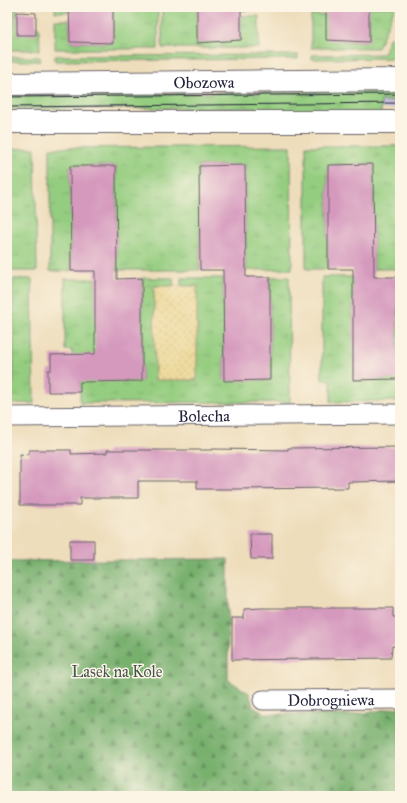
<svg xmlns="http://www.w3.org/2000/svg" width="407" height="803" font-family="'IM FELL Great Primer',serif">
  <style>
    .railway { fill: #c8bfd8 }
    .grass { fill: url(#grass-tufts); stroke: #5c785e }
    .forest { fill: url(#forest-firs); stroke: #4d6954 }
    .sand { fill: url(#sand-dots); stroke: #887e6c }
    .building { fill: #d599be }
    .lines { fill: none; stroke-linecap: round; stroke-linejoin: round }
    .minor-casing { stroke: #696368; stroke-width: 21 }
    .tertiary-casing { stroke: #696368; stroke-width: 24 }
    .minor { stroke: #fff; stroke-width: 19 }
    .tertiary { stroke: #fff; stroke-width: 22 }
    .tram { stroke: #22223b; stroke-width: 1 }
    .labels { text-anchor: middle; stroke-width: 3; stroke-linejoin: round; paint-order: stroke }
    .street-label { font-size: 16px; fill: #22223b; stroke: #fcf5e5 }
    .park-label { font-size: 16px; fill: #445550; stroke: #fcf5e5 }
  </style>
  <defs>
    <pattern id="grass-tufts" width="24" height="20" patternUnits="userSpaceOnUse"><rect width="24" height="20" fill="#95cd80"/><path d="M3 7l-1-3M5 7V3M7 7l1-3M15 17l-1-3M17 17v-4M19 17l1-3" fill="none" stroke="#80b070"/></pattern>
    <pattern id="forest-firs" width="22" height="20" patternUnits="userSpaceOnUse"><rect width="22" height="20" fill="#78b06e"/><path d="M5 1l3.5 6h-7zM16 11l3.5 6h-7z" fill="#628f5c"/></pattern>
    <pattern id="sand-dots" width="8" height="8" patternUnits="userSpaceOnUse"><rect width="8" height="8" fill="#eeda9e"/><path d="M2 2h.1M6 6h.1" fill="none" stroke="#ccbb89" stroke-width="1.8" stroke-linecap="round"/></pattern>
  </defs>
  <rect width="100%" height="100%" fill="#fcf5e5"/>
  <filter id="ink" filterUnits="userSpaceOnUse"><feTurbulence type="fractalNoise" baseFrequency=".025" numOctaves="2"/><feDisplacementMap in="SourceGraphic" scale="8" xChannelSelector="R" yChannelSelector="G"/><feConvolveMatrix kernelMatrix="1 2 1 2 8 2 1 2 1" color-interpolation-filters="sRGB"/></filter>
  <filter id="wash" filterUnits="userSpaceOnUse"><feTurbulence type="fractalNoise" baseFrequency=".012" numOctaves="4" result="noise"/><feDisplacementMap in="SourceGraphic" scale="16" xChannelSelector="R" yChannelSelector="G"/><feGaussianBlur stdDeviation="0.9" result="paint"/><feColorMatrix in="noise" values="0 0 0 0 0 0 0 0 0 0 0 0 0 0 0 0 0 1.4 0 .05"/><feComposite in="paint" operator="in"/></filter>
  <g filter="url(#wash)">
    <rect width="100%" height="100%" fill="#edb"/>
    <path class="railway" d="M381,101H400V109H381Z"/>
    <path class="grass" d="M13,7H28H17L18,28L39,27L40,50H7V17H13Z
      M55,7H69V12H55Z
      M113,7H158V49H55V20H69L70,42L113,43Z
      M162,7H197V43L241,40V16H259V48H162Z
      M241,7H259V10L241,11Z
      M369,7H395L378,48H311V15H326L344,42L369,41Z
      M389,38H400V58L312,59V55L383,54Z
      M298,55V59L55,61V56Z
      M7,57H40V61H7Z
      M400,91V101H381V116L289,111L288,112L255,111V108L7,109V95Z
      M291,146L292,269L246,270L245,165L199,166L200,270H117L116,166H70L71,271H50V148Z
      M306,146H400V269H374L373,164L328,165V269H306Z
      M35,148L37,271H7V149Z
      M270,277H289L290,402L80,403V370H72V350H65V279H95L96,381H142V278H173L174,287L155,286V380L197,286H181V278H223L224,380H270Z
      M322,277H353L354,380L398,379L397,277H400V401L331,402V380H322Z
      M13,279H32L34,403L7,404V382H14Z"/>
    <path class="forest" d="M228,559V680L249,693L253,706L266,714L352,715L400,707V796H7V561Z"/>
    <path class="sand" d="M154,286H197V380H155Z"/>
    <g id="blocks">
      <path class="building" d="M69,7H113V43L70,42Z
        M197,7H241V40L197,43Z
        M326,7H369V42L326,40Z
        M17,12L36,13V35H17Z
        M373,164L374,277H397L398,379L353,380V269H328V165Z
        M245,165L246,277H270V380L224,381L223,270H200L199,166Z
        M70,166H116L117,279L142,278V381L80,382V392H48V370H51V355L95,354V271H71Z
        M400,447V481L348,482V488L229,489H197V481H138V498H80V505H20V454L29,455V450H71V454L107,453V450H212V449L288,450V448Z
        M250,534H272V559H251Z
        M70,540H94V560H70Z
        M262,608H393V617H400V646H392L391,658L232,660V618H244V609Z"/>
    </g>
  </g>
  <g filter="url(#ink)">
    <use href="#blocks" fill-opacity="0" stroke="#696368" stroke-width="1"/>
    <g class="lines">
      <defs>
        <g id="minor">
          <path id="s1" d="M7,417L400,414"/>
          <path id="s2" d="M263,700L400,699"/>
        </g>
        <g id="tertiary">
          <path id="s3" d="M7,84L400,80"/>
          <path d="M7,122H400"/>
        </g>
      </defs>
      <use href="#minor" class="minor-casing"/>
      <use href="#tertiary" class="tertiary-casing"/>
      <use href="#minor" class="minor"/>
      <use href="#tertiary" class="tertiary"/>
      <path class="tram" d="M7,97L400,94
        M7,107L400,103"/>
    </g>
  </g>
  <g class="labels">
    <g class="street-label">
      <text dy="6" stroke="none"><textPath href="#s3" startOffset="197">Obozowa</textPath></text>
      <text dy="6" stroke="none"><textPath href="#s1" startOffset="197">Bolecha</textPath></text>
      <text dy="6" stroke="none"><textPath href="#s2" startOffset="68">Dobrogniewa</textPath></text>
    </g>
    <g class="park-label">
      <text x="117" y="677">Lasek na Kole</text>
    </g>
  </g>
  <rect width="407" height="803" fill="none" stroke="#fcf5e5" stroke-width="24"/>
</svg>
